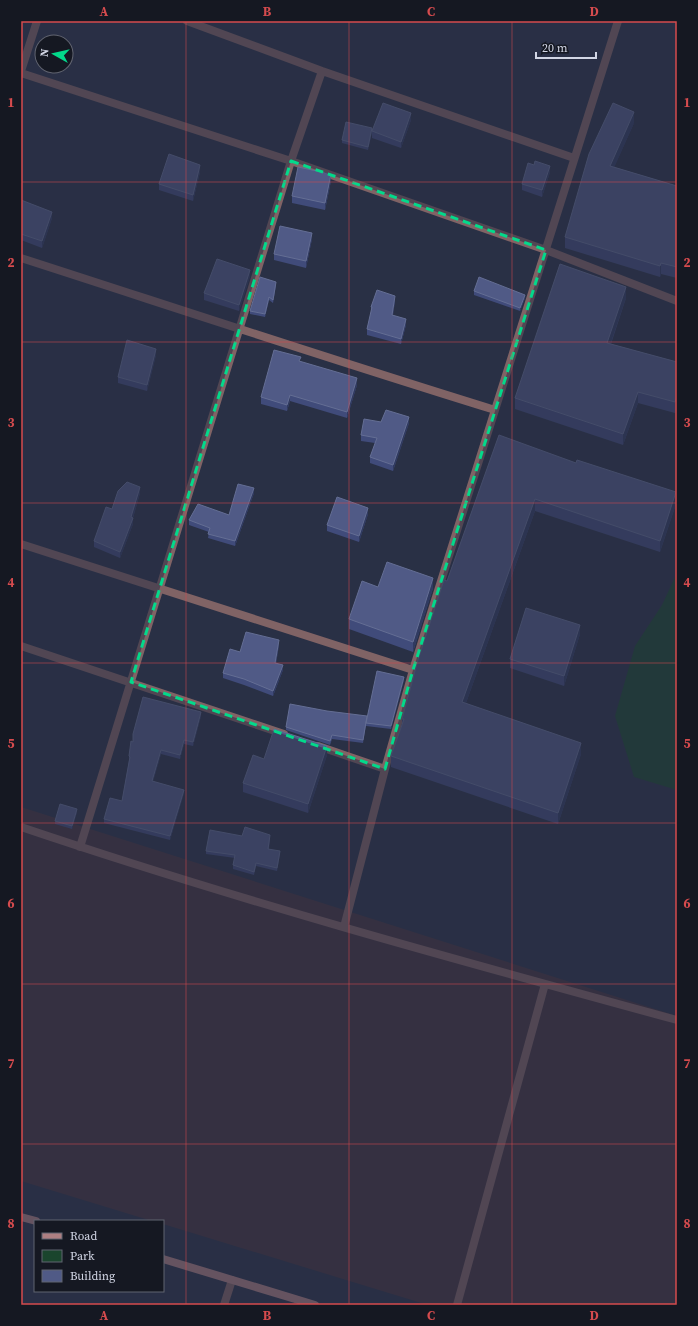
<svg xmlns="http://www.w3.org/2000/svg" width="698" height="1326" font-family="'Source Serif 4',serif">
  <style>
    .commercial { fill: #43323d }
    .green { fill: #1a452d }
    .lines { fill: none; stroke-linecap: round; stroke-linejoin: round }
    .street { stroke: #806365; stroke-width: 8 }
    .secondary { stroke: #ad7f82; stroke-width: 8 }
    .wall { fill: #404b7a }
    .shaded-wall { fill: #303a60 }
    .building { fill: #505a86; stroke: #646e94 }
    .marked { fill: none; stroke: #03d98b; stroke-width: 3; stroke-dasharray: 8 5; stroke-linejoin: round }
    .grid { fill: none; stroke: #d54b4e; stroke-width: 1; stroke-opacity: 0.55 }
    .neatline { fill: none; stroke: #d54b4e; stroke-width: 1.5 }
    .grid-label { font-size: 13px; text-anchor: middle; font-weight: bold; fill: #d54b4e }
  </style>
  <rect width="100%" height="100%" fill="#293045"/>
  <path class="commercial" d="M21,807L677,1016V1305H428L163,1224V1221H152L21,1181Z"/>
  <path class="green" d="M677,573V790L634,777L615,716L635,646L662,605Z"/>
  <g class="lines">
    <path class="street" d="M187,21L322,71L574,158
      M21,71L37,21
      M21,73L291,161L546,250L677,301
      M21,258C179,309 336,361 495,410L618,21
      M21,544L413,670
      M21,646L284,734
      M318,746L385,769
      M21,827C237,900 457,960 677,1020
      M80,847L291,161L322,71
      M344,927L385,769L413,670L495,410
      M224,1305L232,1280
      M457,1305L545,984"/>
    <path class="secondary" d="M21,1217L36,1221
      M163,1259L315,1305"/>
  </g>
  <path class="wall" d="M411,120L401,148L372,138V131Z
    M634,123L614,167L677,186V278L661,274L660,277L565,248V237Z
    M372,132L368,150L342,143V140Z
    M200,172L193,201L159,190V184Z
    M550,172L542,197L522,190V184Z
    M331,181L325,210L292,203V196Z
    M21,200L52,218L42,248L21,240Z
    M312,239L306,268L274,260V254Z
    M250,276L239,311L204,300V293Z
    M276,285L273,303L269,300L265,317L250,314V311Z
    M474,291L525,298L520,311L474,295Z
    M626,298L611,344L677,362L675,413L638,403L623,445L515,409V398Z
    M395,301L393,315L406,325L401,344L367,335V329L371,312V307Z
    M156,355L147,391L118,383V377Z
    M301,362L357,385L347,418L290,401L287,411L261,404V397Z
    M381,422L409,423L393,471L370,463V457L375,443L361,441V435Z
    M499,435L676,504L660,552L535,511L466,703L581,754L558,824L391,767V756L402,725V719L447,581Z
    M140,493L133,518V524L120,558L94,547V541L112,509Z
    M254,493L235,546L208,538L209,532L189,525V520L229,515Z
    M368,514L359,542L327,531V525Z
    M378,587L433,588L413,652L349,629V619Z
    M580,634L564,686L510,668V659Z
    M279,645L276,664L283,670L273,696L244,685L223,678V673L240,652Z
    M404,680L391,729L366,726V723Z
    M201,716L193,746L184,744L180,759L161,754L153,781L184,793L170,840L104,823V819L122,801L129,760V756L133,742Z
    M367,719L363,743L332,739L330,745L286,730V727Z
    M327,755L308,813L243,792V783L264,759Z
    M77,812L72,829L55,824V821Z
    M242,836L270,839L269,849L280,854L277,871L256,866L254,875L233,869V865L235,858L206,854V851Z"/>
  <path class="shaded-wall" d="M634,112V123L610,177V166Z
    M411,113V120L401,148V142Z
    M372,128V132L368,150V147Z
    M200,165V172L193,201V195Z
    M550,166V172L542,197V190Z
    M331,174V181L325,210V203Z
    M52,212V218L42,248V241Z
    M312,233V239L306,268V261Z
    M661,263V274L660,277V266Z
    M250,270V276L239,311V305Z
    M276,282V285L273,303V300Z
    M626,287V298L607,354V343Z
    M525,295V298L520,311V308Z
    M395,296V301L392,321V315Z
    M269,297V300L265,317V314Z
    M406,319V325L401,344V339Z
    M156,349V355L147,391V385Z
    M357,378V385L347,418V412Z
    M638,392V403L623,445V434Z
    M290,395V401L287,411V405Z
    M677,396V407L675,413V402Z
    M409,417V423L393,471V465Z
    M140,487V493L132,521L133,518V524L120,558V552L131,517Z
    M254,488V493L235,546V541Z
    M676,492V504L660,552V541Z
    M535,499V511L462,714V702Z
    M368,508V514L359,542V536Z
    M433,578V588L413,652V642Z
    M580,625V634L564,686V676Z
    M279,640V645L275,668V663Z
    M283,665V670L273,696V691Z
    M404,677V680L391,729V726Z
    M201,712V716L193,746V742Z
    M184,740V744L180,759V755Z
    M581,743V754L558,824V813Z
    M327,746V755L308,813V804Z
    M161,750V754L152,785V781Z
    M184,790V793L170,840V836Z
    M77,809V812L72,829V826Z
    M280,851V854L277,871V868Z"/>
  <path class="building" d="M383,103L411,113L401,142L372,131Z
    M613,103L634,112L610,166L677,186V267L661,263L660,266L565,237L589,154Z
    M346,122L372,128L368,147L342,140Z
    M169,154L200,165L193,195L159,184Z
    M535,161L550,166L542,190L522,184L528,163L534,165Z
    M298,167L331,174L325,203L292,196Z
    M21,200L52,212L42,241L21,234Z
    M280,226L312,233L306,261L274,254Z
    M217,259L250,270L239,305L204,293Z
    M560,264L626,287L607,343L677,362V396L675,402L638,392L623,434L515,398Z
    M260,277L276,282L273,300L269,297L265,314L250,311Z
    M479,277L525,295L520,308L474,291Z
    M377,290L395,296L392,315L406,319L401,339L367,329L372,307H371Z
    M127,340L156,349L147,385L118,377Z
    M274,350L301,357L299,361L357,378L347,412L290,395L287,405L261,397Z
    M386,410L409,417L393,465L370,457L377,438L361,435L364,419L381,422Z
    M499,435L576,463L577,460L676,492L660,541L535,499L462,702L581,743L558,813L391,756L404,719H402L418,660L444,580L447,581Z
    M127,482L140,487L131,517L133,518L120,552L94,541L106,507L112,509L118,491Z
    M238,484L254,488L235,541L208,534L210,528L189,520L198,504L229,515Z
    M337,497L368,508L359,536L327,525Z
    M387,562L433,578L413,642L349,619L362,581L378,587Z
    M526,608L580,625L564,676L510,659Z
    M246,632L279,640L275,663L283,665L273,691L244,679L223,673L230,649L240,652Z
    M377,671L404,677L391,726L366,723Z
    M143,697L201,712L193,742L184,740L180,755L161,750L152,781L184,790L170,836L104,819L110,798L122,801L130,757L129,756L131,741L133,742V734Z
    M290,704L327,711L367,716L363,740L332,735L330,741L286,727Z
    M274,729L327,746L308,804L243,783L253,755L264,759Z
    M60,804L77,809L72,826L55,821Z
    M245,827L270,835L268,849L280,851L277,868L256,863L254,872L233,865L235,855L206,851L210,830L242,836Z"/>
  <path d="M0 0H698V1326H0ZM291,161L546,250L413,670L385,769L131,682Z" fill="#293045" fill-opacity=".55" fill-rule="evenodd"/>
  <path class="marked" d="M291,161L546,250L413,670L385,769L131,682Z"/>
  <path class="grid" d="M186,21V1305M349,21V1305M512,21V1305M21,182H677M21,342H677M21,503H677M21,663H677M21,823H677M21,984H677M21,1144H677"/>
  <rect width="698" height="1326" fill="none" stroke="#151822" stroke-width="44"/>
  <rect x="34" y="1220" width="130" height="72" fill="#151822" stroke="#616470"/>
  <rect x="42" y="1233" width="20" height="6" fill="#ad7f82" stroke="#616470"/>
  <text x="70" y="1240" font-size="12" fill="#d2d6e5">Road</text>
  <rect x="42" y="1250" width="20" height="12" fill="#1a452d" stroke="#616470"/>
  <text x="70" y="1260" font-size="12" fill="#d2d6e5">Park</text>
  <rect x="42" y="1270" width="20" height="12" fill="#505a86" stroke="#616470"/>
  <text x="70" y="1280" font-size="12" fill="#d2d6e5">Building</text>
  <g transform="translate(54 54) rotate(278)"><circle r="19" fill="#151822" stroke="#616470"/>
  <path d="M0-3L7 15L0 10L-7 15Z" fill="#03d98b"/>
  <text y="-6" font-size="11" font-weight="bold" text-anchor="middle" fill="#d2d6e5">N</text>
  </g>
  <path d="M536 52v6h60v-6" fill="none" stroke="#d2d6e5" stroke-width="2"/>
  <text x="542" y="52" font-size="12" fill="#d2d6e5" stroke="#151822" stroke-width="3" paint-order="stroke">20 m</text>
  <rect x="22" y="22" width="654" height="1282" class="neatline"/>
  <g class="grid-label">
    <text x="104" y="16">A</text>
    <text x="267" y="16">B</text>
    <text x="431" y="16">C</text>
    <text x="594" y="16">D</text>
    <text x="11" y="107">1</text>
    <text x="687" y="107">1</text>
    <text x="11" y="267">2</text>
    <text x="687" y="267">2</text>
    <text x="11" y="427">3</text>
    <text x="687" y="427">3</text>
    <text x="11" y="587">4</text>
    <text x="687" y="587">4</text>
    <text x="11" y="748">5</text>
    <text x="687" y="748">5</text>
    <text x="11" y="908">6</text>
    <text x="687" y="908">6</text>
    <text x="11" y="1068">7</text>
    <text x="687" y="1068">7</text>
    <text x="11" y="1228">8</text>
    <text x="687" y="1228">8</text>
    <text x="104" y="1320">A</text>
    <text x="267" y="1320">B</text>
    <text x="431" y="1320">C</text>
    <text x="594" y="1320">D</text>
  </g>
</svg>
